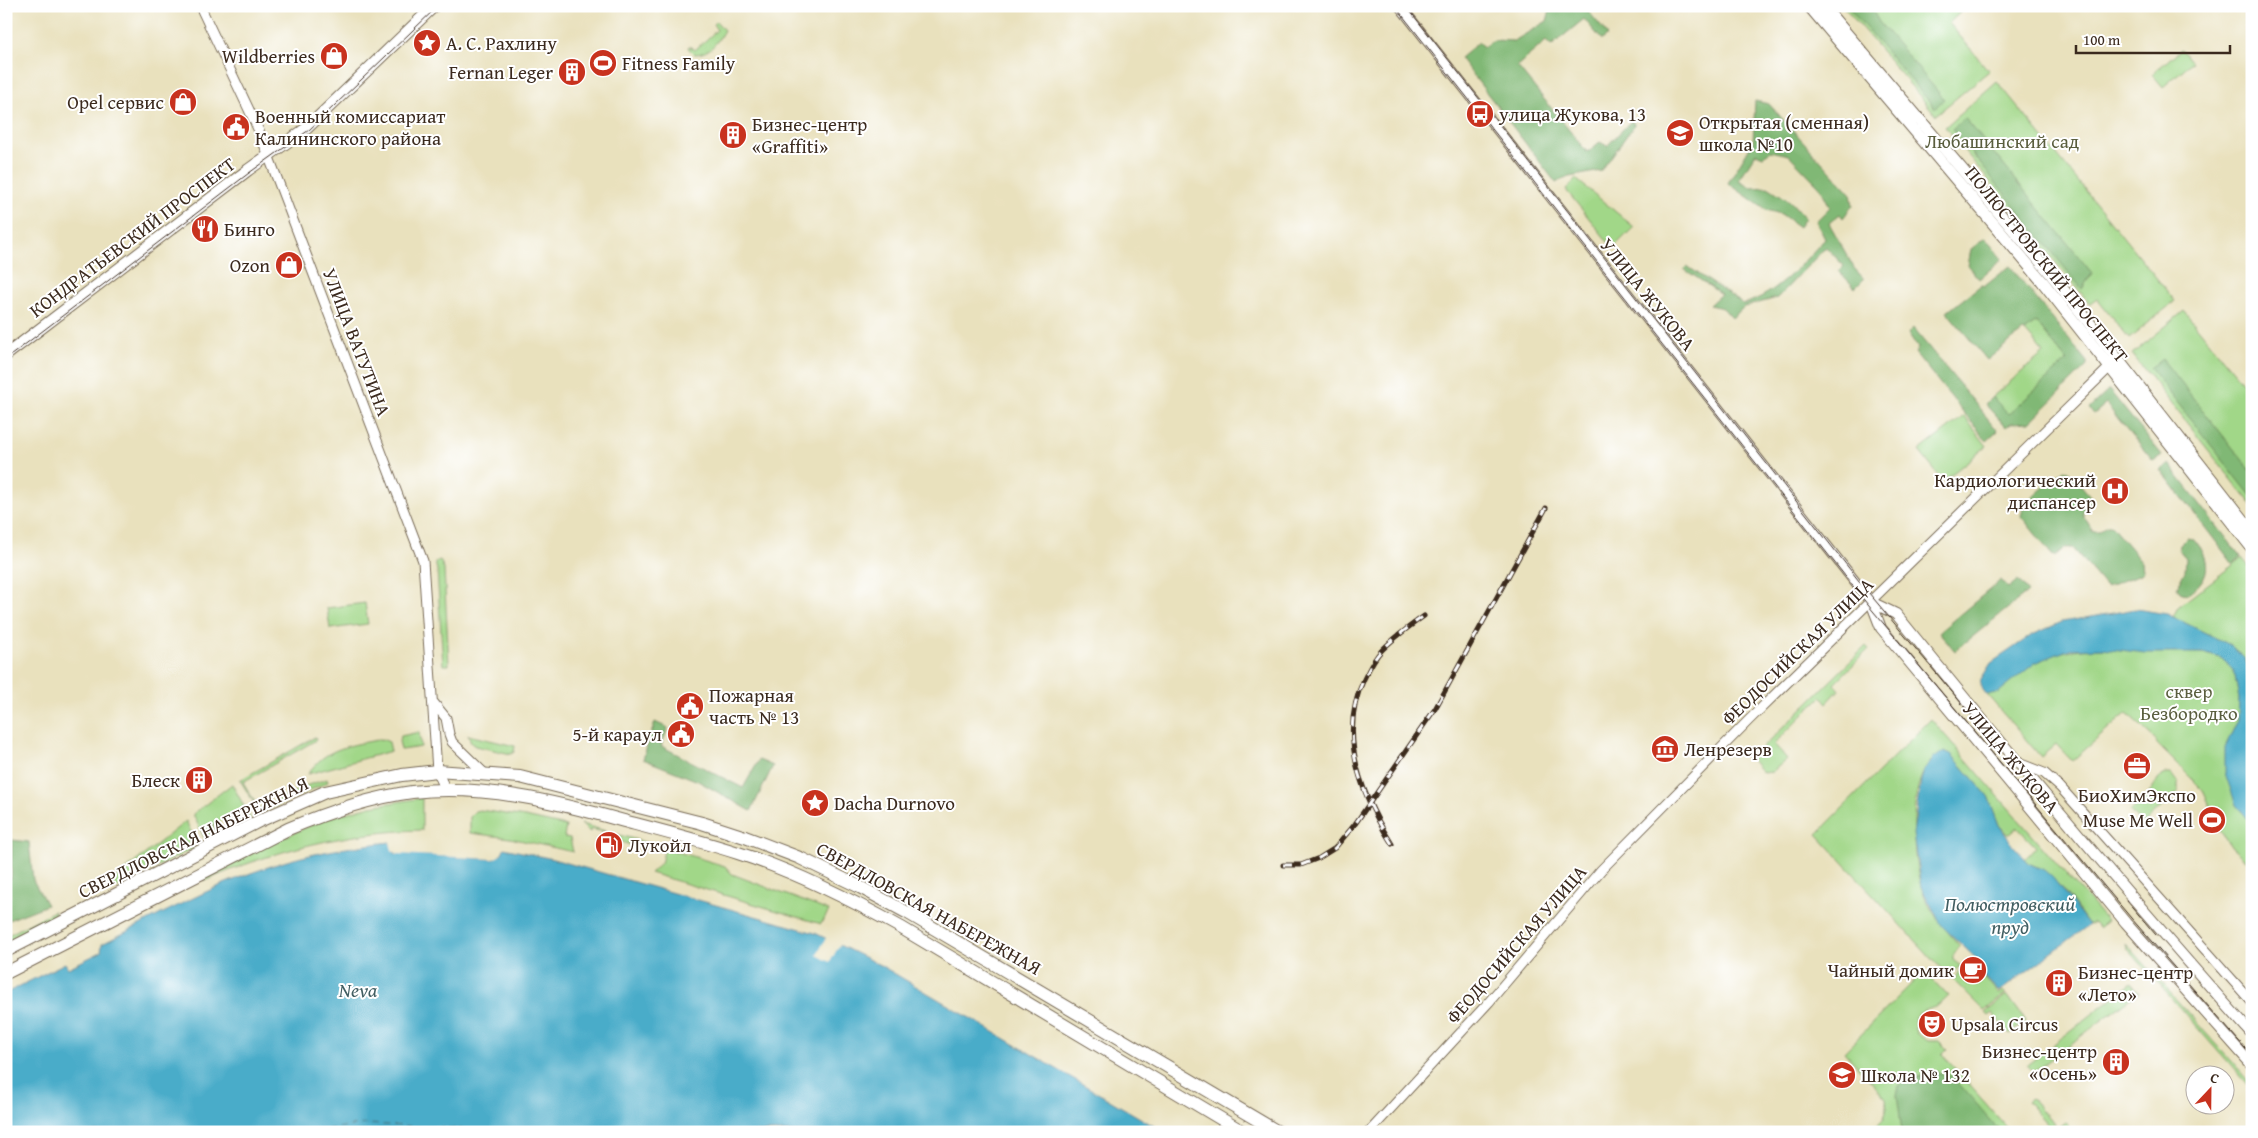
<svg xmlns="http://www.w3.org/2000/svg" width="2258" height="1138" font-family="'Gentium Book Plus',serif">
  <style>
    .green { fill: #a1d788; stroke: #6e8053 }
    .forest { fill: #80b874; stroke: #5e7149 }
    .water { fill: #4aacc9; stroke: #426b74 }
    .pier { fill: #e9e1bd }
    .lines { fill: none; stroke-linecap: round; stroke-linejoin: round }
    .ferry { stroke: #415e62; stroke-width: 1; stroke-dasharray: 6 5; stroke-linecap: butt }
    .minor-casing { stroke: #786a56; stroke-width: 11 }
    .tertiary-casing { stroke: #786a56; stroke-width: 12 }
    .secondary-casing { stroke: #786a56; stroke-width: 13 }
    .primary-casing { stroke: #786a56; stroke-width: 14 }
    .minor { stroke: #fff; stroke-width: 9 }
    .tertiary { stroke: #fff; stroke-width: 10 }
    .secondary { stroke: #fff; stroke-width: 11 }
    .primary { stroke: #fff; stroke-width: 12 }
    .tram { stroke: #3b2a1e; stroke-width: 1 }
    .rail-casing { stroke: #3b2a1e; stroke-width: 5 }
    .rail { stroke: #fff; stroke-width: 3; stroke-dasharray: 9; stroke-linecap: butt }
    .labels { text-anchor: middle; stroke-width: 4; stroke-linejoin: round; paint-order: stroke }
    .poi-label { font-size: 19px; fill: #3b2a1e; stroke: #fff; text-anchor: start }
    .park-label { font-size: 19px; fill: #5a5e3e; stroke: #fff }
    .street-label { font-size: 19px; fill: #3b2a1e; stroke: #fff }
    .water-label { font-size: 20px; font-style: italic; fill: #415e62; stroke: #fff }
  </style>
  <rect width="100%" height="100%" fill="#fff"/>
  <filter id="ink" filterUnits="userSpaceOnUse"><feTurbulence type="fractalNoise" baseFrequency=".02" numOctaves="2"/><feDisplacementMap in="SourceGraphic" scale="10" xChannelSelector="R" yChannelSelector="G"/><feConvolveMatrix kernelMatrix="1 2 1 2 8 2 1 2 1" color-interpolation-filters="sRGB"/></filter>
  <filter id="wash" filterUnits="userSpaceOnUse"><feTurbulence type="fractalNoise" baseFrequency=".0096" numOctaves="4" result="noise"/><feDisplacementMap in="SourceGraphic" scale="20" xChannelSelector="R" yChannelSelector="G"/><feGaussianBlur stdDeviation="1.12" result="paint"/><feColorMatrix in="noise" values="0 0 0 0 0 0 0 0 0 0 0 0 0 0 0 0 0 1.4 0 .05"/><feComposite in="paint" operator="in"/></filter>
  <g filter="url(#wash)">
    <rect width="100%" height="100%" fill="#e9e1bd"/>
    <path class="green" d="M1843,6H1967L1949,23L1989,71L1936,115Z
      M716,21L724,30C717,43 710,54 694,54L688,48L689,46L695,50L717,30L713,24Z
      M2181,49L2192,62L2163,87L2152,74Z
      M1997,81L2175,301L2129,339L2097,299L2090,304L1945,127Z
      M1576,179L1634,227L1613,248L1566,190Z
      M2184,311L2252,394V505L2132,354Z
      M2036,322L2068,362L2009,414L1992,397L2044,353L2025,331Z
      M1964,416L1987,446L1943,481L1919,451Z
      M2242,558L2252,570V677L2245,659L2230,645L2173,617L2178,607Z
      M440,560L444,569L449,665H443L437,570L435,562Z
      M365,603L368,624L330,629L327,608Z
      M1866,646L1869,649L1834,684L1839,690L1827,703L1821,697L1774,744L1787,759L1772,772L1763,773L1751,759Z
      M2102,648L2203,653L2221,658L2234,670L2239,699L2238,720L2232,733L2236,805L2252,823V865L2232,848L2219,829L2203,790L2157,744L2155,739L2127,713L2072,761L2056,744L2041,757L1987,695C2006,689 2018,674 2035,663C2057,650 2077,649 2102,648Z
      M1931,719L2107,921L2098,928L2093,922L2089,925C2077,908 2061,884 2044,871C2038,866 2031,866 2025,859L2036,847L2017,827L2008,835L1999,825L1988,796L1951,754L1945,752C1936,757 1927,763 1923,773C1910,800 1912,857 1921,886C1928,910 1944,928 1960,946L1953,956V960L1961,966L1949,977L1817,834Z
      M419,732L421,747L401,750L399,741L401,736Z
      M468,735L515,746L514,752L511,754L475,746L471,743Z
      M315,737L316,740L243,782L259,809L308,785L327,779L328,782L263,812L259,811L240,780Z
      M382,739L389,742L391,751L308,774C325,747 353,745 382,739Z
      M2165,774H2170L2179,782V791L2142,825L2130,811L2147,796L2161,776Z
      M232,784L245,808L213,825L216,832L249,815L251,818L206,842L193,814Z
      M422,798V830C346,832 274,850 205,881L203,877L249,853L327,818L371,806Z
      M480,810L525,817L566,826L564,837L570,838L573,852L510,838L470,833V817L475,811Z
      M186,821L195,840L194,848L110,891L107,885Z
      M581,824L651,844L638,847L604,837L605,832L591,829L590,832Z
      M665,848L725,866L732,874L829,911L821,924L650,873L661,863Z
      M54,911L56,916L6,942V936Z
      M2126,943L2252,1085V1090L2127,948Z
      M1963,968L1966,969L1962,973L1970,981H1980L1984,977L1999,994L2003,991L2006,994L1984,1011L1953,980Z
      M1924,971L1948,996C1944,999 1939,1006 1935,1007C1921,1012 1910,1013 1916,1033L1928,1041H1939L1947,1049L1942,1054L2011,1132H1870L1884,1118L1887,1109L1886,1098L1844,1052Z
      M2132,983L2139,992L2034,1072L2027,1065Z
      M2007,995L2026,1021L2010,1034L1992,1013L1988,1016L1985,1013Z
      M2031,1098L2058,1128L2066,1122L2074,1132H2054L2027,1101Z"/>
    <path class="forest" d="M1551,6H1584L1608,35L1602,40L1584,19L1551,46L1546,41L1517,66L1587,152L1600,142L1607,146L1631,121L1635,124L1601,171L1564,178L1556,183L1460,58L1479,42L1483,47L1494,40L1514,41L1547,21Z
      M1847,6H1870L1879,22L1944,99L1935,108Z
      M1755,101L1769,104L1851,194L1853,205L1843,218L1840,214L1829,223L1854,268L1864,279L1855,288L1839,271L1844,266L1826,247L1777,298L1744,307L1732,318L1723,308L1709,305L1721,294L1684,269L1687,266L1743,304C1778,294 1800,265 1825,239L1816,221L1830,207L1820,187L1789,155L1771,151L1763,156L1756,153L1739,180L1752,188L1768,187L1791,202L1805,218L1799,227L1781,214L1766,210L1728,183L1753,142Z
      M1965,118L2092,273L2082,289L1952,129Z
      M1985,238L2002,259L1979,279L1968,266L1971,249Z
      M2010,266L2087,362V366L2030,422L2011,423L2006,427L1985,404L1992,397L2009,414L2067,361L2036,322L2025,331H2023L1987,360L1947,312L1981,285L1985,286Z
      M1913,328L1998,431L1987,441L1915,353L1918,348L1908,333Z
      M2162,359L2252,472V497L2150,368Z
      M2109,390L2162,455L2153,461L2106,404L2094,414L2089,409Z
      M2169,464L2241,557L2233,564L2161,470Z
      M2064,469L2069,471L2090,496L2092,500L2083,510V515L2093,531H2099L2107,525H2111L2142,562L2143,571L2140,574L2106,587L2073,548H2064L2055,556L2052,555L2021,516L2024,505Z
      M2188,537L2193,538C2211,559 2213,576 2188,594L2182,593L2177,587L2185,571L2186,558L2179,550L2180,545Z
      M2001,580L2008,588L2018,580L2028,592L1955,651L1939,632Z
      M655,722L668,728L661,746L743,788L759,760L773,766L751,811L698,781L643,759Z
      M12,840L29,842L33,880L47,905L6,921V880L11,878Z
      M1938,1072L1953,1077L2001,1132H1902L1897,1094L1899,1086L1907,1080Z"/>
    <path class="water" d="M2136,609L2167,614L2230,645L2245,659L2252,677V823L2236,805L2225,773V747L2238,720L2239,699L2234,670L2221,658L2203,653H2146L2102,648L2070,649L2035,663L1999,692L1987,695L1980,686L1981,679L1991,663L2032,635L2062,622Z
      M1944,751L1951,754L1988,796L1999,825L2013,845L2030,864L2044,870L2053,878L2089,925L1999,992L1984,976L1983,965L1942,926L1921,887L1913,834L1921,780L1924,771L1933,759Z
      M390,842L395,853L493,859L502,853L504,848L553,859L815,933L880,965L1164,1132H6V993L65,963L68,968L101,952L102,944C157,917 212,885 271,866C309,853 349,847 390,842Z"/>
    <path class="pier" d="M390,842H392L394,849L399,851L493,856L498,854L501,848H504L499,856L493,859L398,854L392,850Z
      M827,936L841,942L830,962L817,955Z"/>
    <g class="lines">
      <path class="ferry" d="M306,1132L366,1124L527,1132"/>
    </g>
  </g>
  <g filter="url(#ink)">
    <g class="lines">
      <defs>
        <path id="minor" d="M200,6L259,131L423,561L437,771L446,790
          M433,702L446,718L449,734L452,742L484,773
          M2016,762L2044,773L2060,787L2252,1002
          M1369,1132L1489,1002L1601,870L1749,720L2113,364"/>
        <path id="tertiary" d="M1400,6L1871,602L1881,628L2126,923L2252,1065
          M1871,602L1896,614C2012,757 2130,897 2252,1034"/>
        <path id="secondary" d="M1809,6L2042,281L2252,548
          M1823,6L2051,274L2252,531
          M6,355L248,170L307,128L434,6"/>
        <path id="primary" d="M6,951L259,821L325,792L402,775L437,771L520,777L702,823L745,837L800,858L858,886L908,913L1278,1132
          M6,973L288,829C328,812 368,798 412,792C484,784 556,802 624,821C662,831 701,841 738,853C794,871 848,898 900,927L1243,1132"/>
      </defs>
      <use href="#minor" class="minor-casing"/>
      <use href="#tertiary" class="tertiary-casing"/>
      <use href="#secondary" class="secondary-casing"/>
      <use href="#primary" class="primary-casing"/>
      <use href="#minor" class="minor"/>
      <use href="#tertiary" class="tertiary"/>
      <use href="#secondary" class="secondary"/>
      <use href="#primary" class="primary"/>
      <path class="tram" d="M1395,6L1868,605L2131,918L2252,1056
        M1406,6L1863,586L1978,723
        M6,359L249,173L309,130L438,6
        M2127,901L2156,935"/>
      <defs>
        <path id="rail" d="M1392,844C1361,795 1337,735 1364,679C1369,669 1374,658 1382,650C1395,637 1410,626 1424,616
          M1283,865H1301L1319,858L1335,848L1355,824L1435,709L1546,508"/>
      </defs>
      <use href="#rail" class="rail-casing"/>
      <use href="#rail" class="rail"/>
    </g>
  </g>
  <defs>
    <symbol id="sight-disc" viewBox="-11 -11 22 22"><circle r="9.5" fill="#c8321e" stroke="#fff"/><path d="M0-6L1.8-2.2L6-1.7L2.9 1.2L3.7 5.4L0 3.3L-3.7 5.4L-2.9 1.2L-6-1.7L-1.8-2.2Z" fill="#fff"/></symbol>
    <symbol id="shop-disc" viewBox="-11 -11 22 22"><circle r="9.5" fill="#c8321e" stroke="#fff"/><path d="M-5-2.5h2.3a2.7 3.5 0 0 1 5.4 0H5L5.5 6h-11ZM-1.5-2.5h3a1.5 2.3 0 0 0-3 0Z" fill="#fff"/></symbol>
    <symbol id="stadium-disc" viewBox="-11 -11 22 22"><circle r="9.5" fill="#c8321e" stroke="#fff"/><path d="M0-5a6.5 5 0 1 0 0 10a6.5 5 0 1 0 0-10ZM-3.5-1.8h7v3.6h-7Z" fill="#fff"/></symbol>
    <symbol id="building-disc" viewBox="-11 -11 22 22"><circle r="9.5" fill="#c8321e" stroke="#fff"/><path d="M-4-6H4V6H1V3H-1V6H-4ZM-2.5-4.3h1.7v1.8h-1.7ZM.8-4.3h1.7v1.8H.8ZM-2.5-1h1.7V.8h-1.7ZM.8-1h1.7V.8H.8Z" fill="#fff"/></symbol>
    <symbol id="bus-disc" viewBox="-11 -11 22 22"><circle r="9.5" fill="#c8321e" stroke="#fff"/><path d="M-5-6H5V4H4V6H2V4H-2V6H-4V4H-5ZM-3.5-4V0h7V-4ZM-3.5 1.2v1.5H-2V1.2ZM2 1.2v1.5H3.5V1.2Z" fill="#fff"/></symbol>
    <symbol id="civic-disc" viewBox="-11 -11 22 22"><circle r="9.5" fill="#c8321e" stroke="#fff"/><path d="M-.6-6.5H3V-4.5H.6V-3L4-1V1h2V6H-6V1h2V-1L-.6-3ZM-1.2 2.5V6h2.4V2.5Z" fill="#fff"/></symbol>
    <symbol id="school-disc" viewBox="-11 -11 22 22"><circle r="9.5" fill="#c8321e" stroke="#fff"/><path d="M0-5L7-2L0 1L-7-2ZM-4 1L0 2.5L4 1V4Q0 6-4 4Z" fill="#fff"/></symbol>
    <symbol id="restaurant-disc" viewBox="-11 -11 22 22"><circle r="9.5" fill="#c8321e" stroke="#fff"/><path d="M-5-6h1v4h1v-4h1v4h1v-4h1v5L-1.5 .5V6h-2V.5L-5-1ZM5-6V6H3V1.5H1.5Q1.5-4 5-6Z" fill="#fff"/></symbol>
    <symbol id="hospital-disc" viewBox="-11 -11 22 22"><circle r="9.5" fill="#c8321e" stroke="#fff"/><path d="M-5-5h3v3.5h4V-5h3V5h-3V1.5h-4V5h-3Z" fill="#fff"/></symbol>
    <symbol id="museum-disc" viewBox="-11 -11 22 22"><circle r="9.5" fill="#c8321e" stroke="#fff"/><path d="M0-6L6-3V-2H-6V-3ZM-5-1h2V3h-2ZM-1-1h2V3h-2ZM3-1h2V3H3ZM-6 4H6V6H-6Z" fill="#fff"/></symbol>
    <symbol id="office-disc" viewBox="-11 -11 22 22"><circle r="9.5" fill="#c8321e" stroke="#fff"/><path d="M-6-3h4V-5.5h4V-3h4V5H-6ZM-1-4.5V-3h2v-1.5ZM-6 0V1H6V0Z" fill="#fff"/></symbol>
    <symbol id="fuel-disc" viewBox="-11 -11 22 22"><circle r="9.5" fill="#c8321e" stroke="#fff"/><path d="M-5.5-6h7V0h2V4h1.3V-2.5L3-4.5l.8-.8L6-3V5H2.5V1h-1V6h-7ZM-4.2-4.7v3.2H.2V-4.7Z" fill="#fff"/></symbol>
    <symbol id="cafe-disc" viewBox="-11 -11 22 22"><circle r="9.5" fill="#c8321e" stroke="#fff"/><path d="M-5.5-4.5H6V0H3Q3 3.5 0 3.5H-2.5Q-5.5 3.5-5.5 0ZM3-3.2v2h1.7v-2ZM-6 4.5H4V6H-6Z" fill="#fff"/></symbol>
    <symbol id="theatre-disc" viewBox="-11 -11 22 22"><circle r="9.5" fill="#c8321e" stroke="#fff"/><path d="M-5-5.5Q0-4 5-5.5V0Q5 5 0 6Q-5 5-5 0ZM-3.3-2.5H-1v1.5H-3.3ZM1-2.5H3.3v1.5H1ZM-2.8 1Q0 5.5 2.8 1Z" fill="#fff"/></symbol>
  </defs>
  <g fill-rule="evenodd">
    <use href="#sight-disc" x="411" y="27" width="32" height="32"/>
    <use href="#shop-disc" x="318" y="40" width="32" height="32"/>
    <use href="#stadium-disc" x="587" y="47" width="32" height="32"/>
    <use href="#building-disc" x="556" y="56" width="32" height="32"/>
    <use href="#shop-disc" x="167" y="86" width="32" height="32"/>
    <use href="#bus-disc" x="1464" y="98" width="32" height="32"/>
    <use href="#civic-disc" x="220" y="111" width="32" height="32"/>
    <use href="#school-disc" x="1664" y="117" width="32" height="32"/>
    <use href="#building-disc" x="717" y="119" width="32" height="32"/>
    <use href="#restaurant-disc" x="189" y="213" width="32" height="32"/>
    <use href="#shop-disc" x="273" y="249" width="32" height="32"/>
    <use href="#hospital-disc" x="2099" y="475" width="32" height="32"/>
    <use href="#civic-disc" x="674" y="690" width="32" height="32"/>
    <use href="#civic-disc" x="665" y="718" width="32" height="32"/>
    <use href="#museum-disc" x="1649" y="733" width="32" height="32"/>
    <use href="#office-disc" x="2121" y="750" width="32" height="32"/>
    <use href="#building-disc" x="183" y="764" width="32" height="32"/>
    <use href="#sight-disc" x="799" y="787" width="32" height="32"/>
    <use href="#stadium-disc" x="2196" y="804" width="32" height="32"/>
    <use href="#fuel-disc" x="593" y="829" width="32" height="32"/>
    <use href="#cafe-disc" x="1957" y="954" width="32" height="32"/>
    <use href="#building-disc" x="2043" y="967" width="32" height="32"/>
    <use href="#theatre-disc" x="1916" y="1008" width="32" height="32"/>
    <use href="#building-disc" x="2100" y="1046" width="32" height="32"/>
    <use href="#school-disc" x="1826" y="1059" width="32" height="32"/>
  </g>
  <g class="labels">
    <g class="poi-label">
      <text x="446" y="50">А. С. Рахлину</text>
      <text x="315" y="63" text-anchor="end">Wildberries</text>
      <text x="622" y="70">Fitness Family</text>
      <text x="553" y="79" text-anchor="end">Fernan Leger</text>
      <text x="164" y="109" text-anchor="end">Opel сервис</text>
      <text x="1499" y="121">улица Жукова, 13</text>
      <text x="255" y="123">Военный комиссариат<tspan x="255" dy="22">Калининского района</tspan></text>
      <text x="1699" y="129">Открытая (сменная)<tspan x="1699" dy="22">школа №10</tspan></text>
      <text x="752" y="131">Бизнес-центр<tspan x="752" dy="22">«Graffiti»</tspan></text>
      <text x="224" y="236">Бинго</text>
      <text x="270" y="272" text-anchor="end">Ozon</text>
      <text x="2096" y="487" text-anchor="end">Кардиологический<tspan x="2096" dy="22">диспансер</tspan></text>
      <text x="709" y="702">Пожарная<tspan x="709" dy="22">часть № 13</tspan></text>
      <text x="662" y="741" text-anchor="end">5-й караул</text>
      <text x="1684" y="756">Ленрезерв</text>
      <text x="180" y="787" text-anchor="end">Блеск</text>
      <text x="2137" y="802" text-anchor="middle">БиоХимЭкспо</text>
      <text x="834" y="810">Dacha Durnovo</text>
      <text x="2193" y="827" text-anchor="end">Muse Me Well</text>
      <text x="628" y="852">Лукойл</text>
      <text x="1954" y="977" text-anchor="end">Чайный домик</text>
      <text x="2078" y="979">Бизнес-центр<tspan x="2078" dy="22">«Лето»</tspan></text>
      <text x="1951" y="1031">Upsala Circus</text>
      <text x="2097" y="1058" text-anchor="end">Бизнес-центр<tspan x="2097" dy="22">«Осень»</tspan></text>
      <text x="1861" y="1082">Школа № 132</text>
    </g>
    <g class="park-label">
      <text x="2002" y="148">Любашинский сад</text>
      <text x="2189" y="698">сквер<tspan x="2189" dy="22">Безбородко</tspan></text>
    </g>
    <g class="street-label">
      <text transform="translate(132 237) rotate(-37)" y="7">КОНДРАТЬЕВСКИЙ ПРОСПЕКТ</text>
      <text transform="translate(2047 264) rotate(51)" y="7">ПОЛЮСТРОВСКИЙ ПРОСПЕКТ</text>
      <text transform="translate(1648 294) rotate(51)" y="7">УЛИЦА ЖУКОВА</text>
      <text transform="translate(357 342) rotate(69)" y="7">УЛИЦА ВАТУТИНА</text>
      <text transform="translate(1797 651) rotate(-44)" y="7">ФЕОДОСИЙСКАЯ УЛИЦА</text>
      <text transform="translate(2011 757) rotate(50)" y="7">УЛИЦА ЖУКОВА</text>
      <text transform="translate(193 837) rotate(-26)" y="7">СВЕРДЛОВСКАЯ НАБЕРЕЖНАЯ</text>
      <text transform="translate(929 908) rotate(29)" y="7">СВЕРДЛОВСКАЯ НАБЕРЕЖНАЯ</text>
      <text transform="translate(1516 944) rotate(-49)" y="7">ФЕОДОСИЙСКАЯ УЛИЦА</text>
    </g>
    <g class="water-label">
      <text x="2010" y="911">Полюстровский<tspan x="2010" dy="23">пруд</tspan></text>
      <text x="358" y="997">Neva</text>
    </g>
  </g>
  <rect width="2258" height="1138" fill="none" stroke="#fff" stroke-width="25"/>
  <g transform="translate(2210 1090) rotate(22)"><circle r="24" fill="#ffffff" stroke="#b1aaa5"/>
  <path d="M0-4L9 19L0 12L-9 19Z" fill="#c8321e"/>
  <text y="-8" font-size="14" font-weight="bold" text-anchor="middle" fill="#3b2a1e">С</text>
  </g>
  <path d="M2076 45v8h154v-8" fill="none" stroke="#3b2a1e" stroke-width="2.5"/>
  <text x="2083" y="45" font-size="15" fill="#3b2a1e" stroke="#ffffff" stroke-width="4" paint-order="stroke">100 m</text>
</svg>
